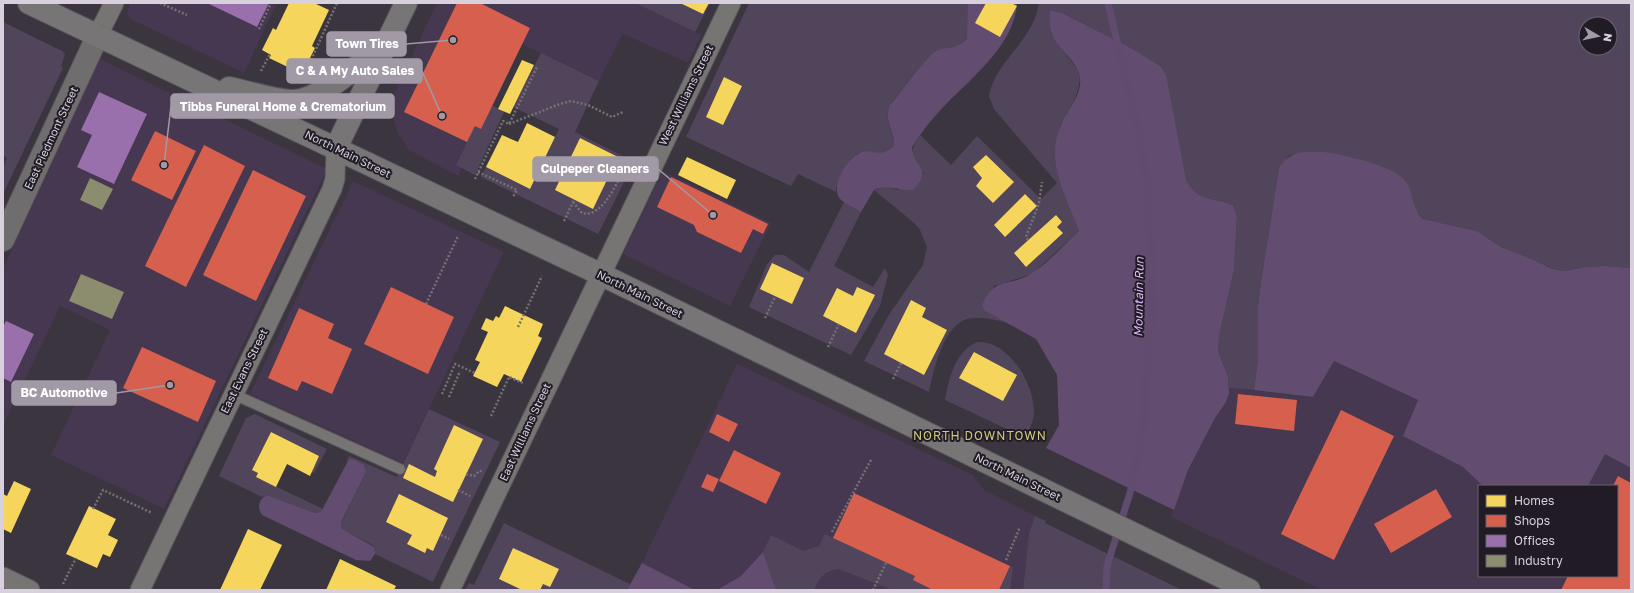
<svg xmlns="http://www.w3.org/2000/svg" width="1634" height="593" font-family="'Golos Text',sans-serif">
  <style>
    .built { fill: #463850 }
    .green { fill: #51455b; fill-rule: evenodd }
    .forest { fill: #624d70 }
    .homes { fill: #f6d55c }
    .shops { fill: #d6604d }
    .offices { fill: #9970ab }
    .industry { fill: #8c8c6e }
    .lines { fill: none; stroke-linecap: round; stroke-linejoin: round }
    .stream { stroke: #614c70; stroke-width: 7 }
    .lane-casing { stroke: #57525b; stroke-width: 12 }
    .street-casing { stroke: #57525b; stroke-width: 21 }
    .secondary-casing { stroke: #57525b; stroke-width: 24 }
    .primary-casing { stroke: #57525b; stroke-width: 24 }
    .path { stroke: #747274; stroke-width: 2.5; stroke-dasharray: 2 2; stroke-linecap: butt }
    .lane { stroke: #767573; stroke-width: 10 }
    .street { stroke: #767573; stroke-width: 19 }
    .secondary { stroke: #706d6e; stroke-width: 22 }
    .primary { stroke: #777576; stroke-width: 22 }
    .labels { text-anchor: middle; stroke-width: 4; stroke-linejoin: round; paint-order: stroke }
    .street-label { font-size: 11px; fill: #d8d0dd; stroke: #201b24 }
    .water-label { font-size: 12px; font-style: italic; fill: #e1bbfc; stroke: #201b24 }
    .neighbourhood-label { font-size: 12px; letter-spacing: 1px; fill: #cec97b; stroke: #201b24 }
    .leader { fill: none; stroke: #a19aa6; stroke-width: 1.5 }
    .callout-dot { fill: #a19aa6; stroke: #201b24; stroke-width: 1.5 }
    .callout { fill: #a19aa6; stroke: #a19aa6; stroke-width: 1.5 }
    .callout-label { font-size: 12px; text-anchor: middle; font-weight: bold; fill: #fff }
  </style>
  <rect width="100%" height="100%" fill="#3b353f"/>
  <path class="built" d="M130,3H277L244,73L131,19L127,14Z
    M437,3H635L701,35L688,63L623,34L599,81L522,44L458,176L409,150L397,132L392,114L394,94Z
    M100,59L327,169L164,509L51,455L110,330L60,306L3,426V269Z
    M663,171L771,223L730,306L623,254Z
    M353,181L504,252L403,463L250,394Z
    M1334,361L1418,400L1403,436L1463,467L1482,485L1483,486H1479V576H1617V486H1588L1605,454L1631,468V590H1322L1171,517L1188,470L1215,418L1226,402L1229,388L1313,397Z
    M737,364L973,475L984,490L1035,516L1029,533L1023,590H695L642,563Z"/>
  <path class="green" d="M635,3H710L695,32Z
    M749,3H968C968,13 972,31 966,40C959,51 945,47 935,52C926,58 897,96 889,106C884,126 896,133 893,147C877,159 875,149 860,153C848,156 836,181 836,192L798,174L791,186L686,137Z
    M1039,3H1631V268L1606,266L1585,267L1565,271L1554,269L1532,259L1501,247L1477,231L1423,219L1372,164L1355,158L1325,152L1300,153L1290,155L1279,168L1261,282L1258,307V359L1254,390L1229,388L1228,377L1218,351L1219,336L1234,270L1237,216L1233,205C1213,197 1197,202 1185,180L1160,66L1133,49L1062,13L1050,10L1051,34L1077,69L1080,79L1078,90L1073,103L1060,126L1058,174L1079,231L1032,274L994,286L985,311L1006,322C993,320 975,314 962,321C942,332 933,372 929,392L864,361L888,316L923,265L927,247L920,230L914,223L874,190L885,187L898,190L924,174C914,156 907,153 920,135L951,165L977,136L1041,199L1057,183L994,109L989,96C994,63 1034,40 1039,3ZM1586,24H1610V48H1586Z
    M3,22L62,51L65,54L61,66L63,68L3,194V168L7,158L3,155Z
    M541,53L599,81L575,132L634,162L598,234L481,177L486,167L530,188L559,129L513,107Z
    M492,105L504,112L475,175L456,165L475,126Z
    M844,202L861,212L834,266L873,287L885,268L888,275L880,306L851,355L749,307L767,264L775,255H784L809,272Z
    M977,342C1009,340 1035,385 1034,414C1033,422 1029,430 1026,438L945,400C949,379 955,351 977,342Z
    M429,409L500,442L433,582L375,554L374,546L341,528V523L366,472L349,459L346,463L349,456L397,477Z
    M255,414L327,449L314,473L311,472L319,456L271,432L252,470L258,473L256,477L323,509L321,512L315,513L267,495L262,497L219,476L246,418Z
    M1035,516L1046,521L1045,523L1182,590H1023L1029,533Z
    M504,523L630,584L627,590H465L469,583L474,585Z
    M825,534L915,576L913,580L933,590H893L838,569C824,571 819,578 814,590H776L763,552L771,535L803,551L819,546Z
    M1010,566L1013,567L1010,590H999Z"/>
  <path class="forest" d="M968,3H1017C1015,43 974,76 948,102C934,116 922,131 912,147C914,170 934,167 913,190C900,191 886,184 874,190L861,212C855,208 845,204 840,199C830,187 846,160 858,154C870,146 876,160 893,147C897,133 884,126 889,106C902,91 919,66 933,53C943,45 955,52 967,39Z
    M1050,10L1062,13L1133,49L1160,66L1166,75L1186,180C1197,202 1213,197 1233,205L1237,216L1234,270L1219,336L1218,351L1228,377L1229,393L1226,402L1215,418L1188,470L1174,510L1046,448L1059,425L1057,375L1036,339L985,311L982,305C996,274 1010,288 1032,273C1048,263 1065,244 1079,231C1067,198 1044,160 1061,125C1067,110 1082,96 1080,78C1077,60 1059,50 1052,35C1049,28 1050,17 1050,10Z
    M1325,152C1342,154 1399,167 1407,183C1413,195 1413,211 1423,219L1477,231L1501,247L1532,259L1553,269L1565,271L1585,267L1606,266L1631,268V468L1605,454L1588,486H1483L1463,467L1403,436L1418,400L1334,361L1313,397L1254,390L1258,359V307L1261,282L1279,168C1292,149 1304,152 1325,152Z
    M349,459L355,460L364,465L366,472L341,522V528L374,547L375,554L370,561L356,560L262,515C257,507 258,500 267,495L315,513L321,512Z
    M763,552L776,590H717L741,576Z
    M642,563L695,590H627Z"/>
  <path class="homes" d="M289,3H314L329,10L312,46L315,48L304,70L296,66L294,70L269,58L271,55L262,50L273,28L276,30Z
    M680,3H709L703,14Z
    M986,3H1011L1017,6L1000,37L975,23Z
    M522,60L534,65L510,114L498,109Z
    M724,77L742,86L723,125L706,117Z
    M527,123L555,137L530,189L486,167L502,135L518,142Z
    M580,138L618,157L593,209L555,190Z
    M986,155L1014,182L993,203L976,186L982,178L973,167Z
    M687,157L736,180L727,199L678,175Z
    M1025,194L1037,206L1005,237L994,225Z
    M1056,215L1062,222L1057,227L1063,233L1026,267L1014,253Z
    M772,263L804,278L792,304L760,289Z
    M857,287L875,295L856,333L823,316L837,288L853,296Z
    M911,300L926,308L922,317L947,330L924,375L884,354Z
    M505,306L543,324L538,336L542,338L521,382L504,374L497,387L473,376L480,362L475,360L488,332L481,329L486,318L493,321L496,316L499,318Z
    M974,352L1017,375L1003,401L959,378Z
    M454,425L483,439L453,502L403,478L409,464L435,477L437,471L434,469Z
    M271,432L319,456L310,476L287,464L276,487L256,477L258,473L252,470Z
    M14,481L31,489L11,533L3,529V494L7,496Z
    M399,494L448,518L433,551L427,548L425,553L407,544L412,535L386,522Z
    M89,506L116,519L108,535L118,540L110,557L103,554L97,568L66,554Z
    M248,529L282,545L260,590H220Z
    M513,548L559,569L550,587L543,584L540,590H522L499,579Z
    M340,559L396,586L394,590H326Z"/>
  <path class="shops" d="M457,3H480L530,28L481,129L475,126L467,142L404,112Z
    M155,131L196,151L172,200L131,180Z
    M204,145L245,166L186,287L145,266Z
    M253,170L306,196L256,301L203,275Z
    M671,177L768,224L763,234L753,229L741,253L697,232L694,225L657,207Z
    M391,287L454,317L428,374L364,344Z
    M299,308L334,324L328,338L352,349L332,394L302,381L297,391L268,378Z
    M142,347L216,381L198,422L123,388Z
    M1238,394L1297,400L1294,431L1235,424Z
    M1341,410L1394,436L1334,560L1281,534Z
    M717,414L738,424L729,442L709,432Z
    M734,450L781,473L766,504L719,481Z
    M707,474L719,479L713,492L701,487Z
    M1618,476L1631,483V590H1561L1568,576H1617V486H1613Z
    M1436,489L1452,517L1391,553L1374,524Z
    M854,493L1010,566L999,590H933L913,580L915,576L833,538Z"/>
  <path class="offices" d="M207,3H269L257,27Z
    M99,92L147,114L114,184L77,167L92,135L81,130Z
    M6,321L34,334L11,382L3,378V327Z"/>
  <path class="industry" d="M90,178L113,189L102,210L80,200Z
    M81,274L124,292L112,319L69,301Z"/>
  <g class="lines">
    <path class="stream" d="M1106,590L1107,566L1130,493L1139,452L1144,423L1145,380L1152,316L1150,211L1141,143L1108,3"/>
    <defs>
      <path id="lane" d="M233,394L400,469"/>
      <path id="street" d="M98,35L114,3
        M3,577L30,590
        M140,590L332,189L335,179L336,148
        M450,590L731,3"/>
      <path id="secondary" d="M3,240L98,35"/>
      <path id="primary" d="M29,3L600,274L1249,590
        M229,88C249,92 272,100 292,101C322,101 366,58 389,40
        M336,148L406,3"/>
    </defs>
    <use href="#lane" class="lane-casing"/>
    <use href="#street" class="street-casing"/>
    <use href="#secondary" class="secondary-casing"/>
    <use href="#primary" class="primary-casing"/>
    <path class="path" d="M160,3L187,15
      M259,29L271,3
      M261,71L270,54
      M294,72L305,71L307,69L337,3
      M292,77L297,67
      M509,124L560,104L571,101L588,105L612,117L623,112
      M478,172L517,190L513,197
      M475,179L503,121L509,124L537,67
      M573,202L582,213C604,219 620,176 628,160L632,159
      M564,221L574,200
      M1028,240L1026,237L1039,203L1042,182
      M426,304L458,236
      M765,318L775,297
      M518,327L542,276
      M828,347L839,324
      M893,379L901,363
      M442,394L455,364L475,373
      M449,397L460,371
      M491,416L509,377L523,383
      M466,474L474,476L479,471H483
      M458,490L470,496
      M93,509L103,490L152,513
      M832,532L872,458
      M441,535L449,539
      M1006,560L1020,527
      M63,584L76,558
      M873,590L886,563"/>
    <use href="#lane" class="lane"/>
    <use href="#street" class="street"/>
    <use href="#secondary" class="secondary"/>
    <use href="#primary" class="primary"/>
  </g>
  <g class="labels">
    <g class="street-label">
      <text transform="translate(686 95) rotate(-64)" y="4">West Williams Street</text>
      <text transform="translate(51 138) rotate(-65)" y="4">East Piedmont Street</text>
      <text transform="translate(348 154) rotate(26)" y="4">North Main Street</text>
      <text transform="translate(640 294) rotate(26)" y="4">North Main Street</text>
      <text transform="translate(244 371) rotate(-64)" y="4">East Evans Street</text>
      <text transform="translate(525 432) rotate(-65)" y="4">East Williams Street</text>
      <text transform="translate(1018 477) rotate(26)" y="4">North Main Street</text>
    </g>
    <g class="water-label">
      <text transform="translate(1139 297) rotate(-89)" y="4">Mountain Run</text>
    </g>
    <g class="neighbourhood-label">
      <text x="980" y="440">NORTH DOWNTOWN</text>
    </g>
  </g>
  <path class="leader" d="M453 40L406 44M442 116L422 71M164 165L171 106M713 215L658 169M170 385L116 393"/>
  <g class="callout-dot">
    <circle cx="453" cy="40" r="4"/>
    <circle cx="442" cy="116" r="4"/>
    <circle cx="164" cy="165" r="4"/>
    <circle cx="713" cy="215" r="4"/>
    <circle cx="170" cy="385" r="4"/>
  </g>
  <g class="callout">
    <rect x="327" y="32" width="79" height="24" rx="4"/>
    <rect x="287" y="59" width="135" height="24" rx="4"/>
    <rect x="171" y="94" width="223" height="24" rx="4"/>
    <rect x="533" y="157" width="125" height="24" rx="4"/>
    <rect x="12" y="381" width="104" height="24" rx="4"/>
  </g>
  <g class="callout-label">
    <text x="367" y="48">Town Tires</text>
    <text x="355" y="75">C &amp; A My Auto Sales</text>
    <text x="283" y="111">Tibbs Funeral Home &amp; Crematorium</text>
    <text x="595" y="173">Culpeper Cleaners</text>
    <text x="64" y="397">BC Automotive</text>
  </g>
  <rect width="1634" height="593" fill="none" stroke="#d8d0dd" stroke-width="8"/>
  <rect x="1478" y="485" width="140" height="92" fill="#201b24" stroke="#6a636e"/>
  <rect x="1486" y="495" width="20" height="12" fill="#f6d55c" stroke="#6a636e"/>
  <text x="1514" y="505" font-size="12" fill="#d8d0dd">Homes</text>
  <rect x="1486" y="515" width="20" height="12" fill="#d6604d" stroke="#6a636e"/>
  <text x="1514" y="525" font-size="12" fill="#d8d0dd">Shops</text>
  <rect x="1486" y="535" width="20" height="12" fill="#9970ab" stroke="#6a636e"/>
  <text x="1514" y="545" font-size="12" fill="#d8d0dd">Offices</text>
  <rect x="1486" y="555" width="20" height="12" fill="#8c8c6e" stroke="#6a636e"/>
  <text x="1514" y="565" font-size="12" fill="#d8d0dd">Industry</text>
  <g transform="translate(1598 36) rotate(99)"><circle r="19" fill="#201b24" stroke="#6a636e"/>
  <path d="M0-3L7 15L0 10L-7 15Z" fill="#a19aa6"/>
  <text y="-6" font-size="11" font-weight="bold" text-anchor="middle" fill="#d8d0dd">N</text>
  </g>
</svg>
